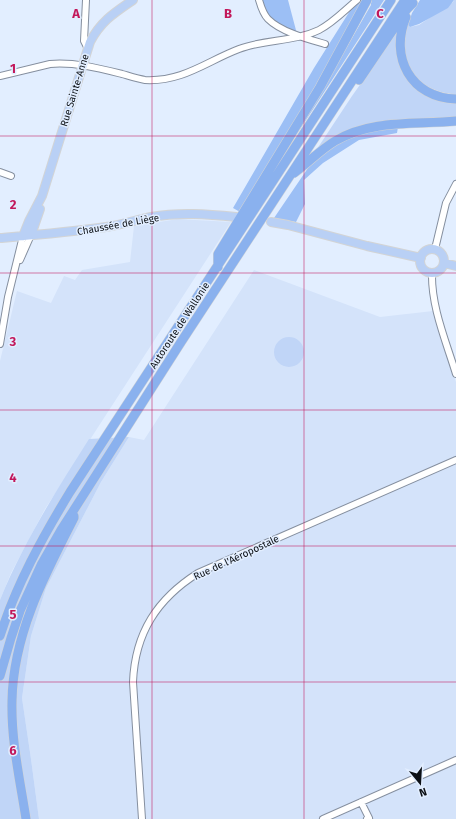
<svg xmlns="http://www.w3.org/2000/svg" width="456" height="819" font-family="'Fira Sans',sans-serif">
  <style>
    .built { fill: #d4e3fa }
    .green { fill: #c0d5f7 }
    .forest { fill: #9cbff5 }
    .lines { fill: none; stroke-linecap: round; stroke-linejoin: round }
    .minor-casing { stroke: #858f9f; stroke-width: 8 }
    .major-casing { stroke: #d3d4d5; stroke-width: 10 }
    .highway-casing { stroke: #d3d4d5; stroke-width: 10 }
    .minor { stroke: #fff; stroke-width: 6 }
    .major { stroke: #b9d0f5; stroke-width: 8 }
    .highway { stroke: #8ab1ee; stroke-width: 9 }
    .grid { fill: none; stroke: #c2185b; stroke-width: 1; stroke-opacity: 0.55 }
    .labels { text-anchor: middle; stroke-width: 3; stroke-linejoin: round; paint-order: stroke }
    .street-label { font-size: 10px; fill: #0d1116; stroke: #e2eeff }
    .grid-label { font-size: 13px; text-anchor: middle; font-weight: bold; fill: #c2185b; stroke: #e2eeff; stroke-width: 3; stroke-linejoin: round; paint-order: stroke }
  </style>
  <rect width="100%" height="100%" fill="#e2eeff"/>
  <path class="built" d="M178,219L231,222L45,509L11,573L0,600V361L17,291L51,303L64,276L75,280L82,270L130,262L134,226Z
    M254,270L380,317L433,311L456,382V819H39L31,759L22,698L31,636L46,588L101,482L129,437L144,440Z"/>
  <path class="green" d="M454,0H456V95C446,93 438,92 429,87C407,75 399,47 408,25L410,27L419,25L453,2Z
    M398,31L411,82L456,102V119L388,123L313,155L352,96Z
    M274 352a15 15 0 1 1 30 0a15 15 0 1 1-30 0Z
    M129,437L101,482L46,588L31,636L22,698L31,759L39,819H0V600C23,543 56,491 89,439Z"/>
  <path class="forest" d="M260,0H288L297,34C278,25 267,21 260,0Z
    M372,0H384L295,137L371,5V3Z
    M420,0H454L448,8L419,24L410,27L408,25L412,13Z
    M363,1L304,106L240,212L233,208L314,68L353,6Z
    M398,127L397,133L359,140L323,163L304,180L305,204L296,222L274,218L308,168L318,157L341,142L366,132Z"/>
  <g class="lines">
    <defs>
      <path id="minor" d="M86,0L84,41L87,47
        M259,0C261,7 263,14 268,19C281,32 308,39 325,44
        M0,76L50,64C75,62 98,68 122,74C129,76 138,79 145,80C183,82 207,61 239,49C265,39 294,42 319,30C333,23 345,10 357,0
        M0,172L11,176
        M435,249L446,203L456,184
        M20,260L31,235
        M432,272C431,307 446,341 456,374
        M0,344L8,297L23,236
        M361,802L369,818L367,819
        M142,819L133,682C135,633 157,599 198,573L456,460
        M323,819L456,760"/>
      <path id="major" d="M271,222L288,225L367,246L421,258
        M31,235L40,209
        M23,236L29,221L42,196L90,42C101,21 114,13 133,0
        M0,238C35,235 71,232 106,227C121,225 136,220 151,217C179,212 207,214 236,217
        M420 261a12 12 0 1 1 24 0a12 12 0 1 1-24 0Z
        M444,263L456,266"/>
      <path id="highway" d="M406,17C389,57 411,98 456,99
        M359,80L407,9L413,3
        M294,173C308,163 320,150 335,141C372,119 415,125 456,121
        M218,267V254L320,87L367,0
        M0,636C16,585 42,538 70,492L391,0
        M0,676L11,638L20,611L41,565L61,530L181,342L405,0
        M26,819C20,780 11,741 12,701C13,635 44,576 74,518V516"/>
    </defs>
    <use href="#minor" class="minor-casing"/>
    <use href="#major" class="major-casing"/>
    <use href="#highway" class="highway-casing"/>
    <use href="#minor" class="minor"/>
    <use href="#major" class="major"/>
    <use href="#highway" class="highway"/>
  </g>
  <path class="grid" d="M152,0V819M304,0V819M0,136H456M0,273H456M0,410H456M0,546H456M0,682H456"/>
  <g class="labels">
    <g class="street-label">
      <text transform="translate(74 90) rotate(-73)" y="4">Rue Sainte-Anne</text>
      <text transform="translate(118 224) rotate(-10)" y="4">Chaussée de Liège</text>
      <text transform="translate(179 325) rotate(-57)" y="4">Autoroute de Wallonie</text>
      <text transform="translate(236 557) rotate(-25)" y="4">Rue de l'Aéropostale</text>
    </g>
  </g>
  <g class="grid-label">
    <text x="76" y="18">A</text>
    <text x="228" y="18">B</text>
    <text x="380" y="18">C</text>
    <text x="13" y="73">1</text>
    <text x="13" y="209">2</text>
    <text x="13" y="346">3</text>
    <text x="13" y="482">4</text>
    <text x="13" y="619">5</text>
    <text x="13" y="755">6</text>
  </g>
  <g transform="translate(420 783) rotate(162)" stroke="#e2eeff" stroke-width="3" paint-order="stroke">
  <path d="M0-3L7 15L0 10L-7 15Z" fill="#0d1116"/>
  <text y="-6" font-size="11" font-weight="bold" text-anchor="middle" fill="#0d1116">N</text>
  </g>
</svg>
